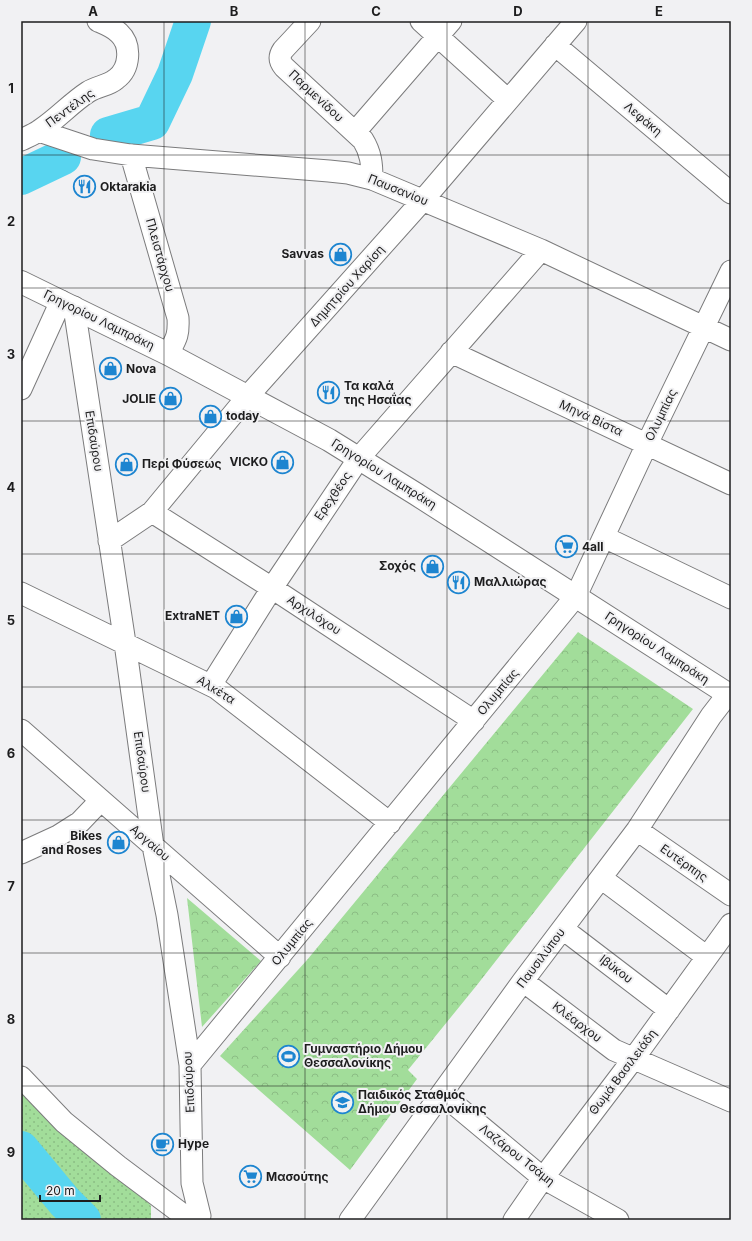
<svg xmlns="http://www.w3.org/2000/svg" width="752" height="1241" font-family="Inter,sans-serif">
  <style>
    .grass { fill: url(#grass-dots) }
    .park { fill: url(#park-crowns) }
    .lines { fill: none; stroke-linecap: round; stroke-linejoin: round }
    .river { stroke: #58d5f0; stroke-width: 36 }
    .minor-casing { stroke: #7b7b7c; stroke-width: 23 }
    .major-casing { stroke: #7b7b7c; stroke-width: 24 }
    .minor { stroke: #fff; stroke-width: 21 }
    .major { stroke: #fff; stroke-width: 22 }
    .grid { fill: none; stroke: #1d1d1e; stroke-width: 1; stroke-opacity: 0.55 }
    .labels { text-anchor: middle; stroke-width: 4; stroke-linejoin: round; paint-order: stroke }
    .street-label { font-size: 12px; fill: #1d1d1e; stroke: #f1f1f3 }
    .poi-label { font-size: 12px; font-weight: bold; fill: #1d1d1e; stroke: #f1f1f3; text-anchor: start }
    .neatline { fill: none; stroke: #1d1d1e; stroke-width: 1.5 }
    .grid-label { font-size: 13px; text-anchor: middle; font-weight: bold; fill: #1d1d1e }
  </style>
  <defs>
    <pattern id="grass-dots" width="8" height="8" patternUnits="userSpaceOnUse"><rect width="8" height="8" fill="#a2dd9a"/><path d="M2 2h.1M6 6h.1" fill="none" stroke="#8bbd84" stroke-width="1.8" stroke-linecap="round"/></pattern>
    <pattern id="park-crowns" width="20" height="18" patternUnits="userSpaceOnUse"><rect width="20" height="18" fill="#a2dd9a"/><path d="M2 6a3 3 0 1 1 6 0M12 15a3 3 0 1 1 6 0" fill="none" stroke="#8bbd84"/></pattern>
  </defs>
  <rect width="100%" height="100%" fill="#f1f1f3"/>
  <path class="grass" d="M21,1087L143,1196L151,1206V1220H21Z"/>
  <path class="park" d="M578,632L693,709L477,985L408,1070L417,1079L350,1170L220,1056L307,960Z
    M187,898L261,961L202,1027Z"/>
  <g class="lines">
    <path class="river" d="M108,135L152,122L175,74L193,21
      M21,177L63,157
      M21,1149L65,1202L83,1220"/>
    <defs>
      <path id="minor" d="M310,21L283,50C279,56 279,61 284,67L363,140C371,153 372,164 372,179
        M421,21L508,100
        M555,45L731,193
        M39,131L93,149L131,155L329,171L348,173L372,179L541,250L731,340
        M355,132L451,21
        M21,140C27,137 35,134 40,130C57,119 71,103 88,92C97,86 108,86 116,79C130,69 132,45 119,33C113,27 105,24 98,21
        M131,155L178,318C179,336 176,339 168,354
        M74,307L125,643L153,846L167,915L190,1065L192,1183L200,1216
        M451,352L731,484
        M21,389L61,301
        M152,512L272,588L474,721
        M604,537L731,598
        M109,541L152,512L248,396L423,200L576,21
        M21,593L216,688L390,823
        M211,685L272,588L359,458L541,250
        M21,730L280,957
        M637,830L731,895
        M21,853L58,836L80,822L101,800
        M601,878L707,957
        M563,929L669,1010
        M523,981L614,1050L731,1101
        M190,1065L576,596L647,444L731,271
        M21,1077L64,1122L118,1166L190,1220
        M442,1094L543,1178L618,1220
        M350,1220L523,981L637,830L711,716L728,694
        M514,1220L543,1178L634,1058L731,924"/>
      <path id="major" d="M21,282L168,354L329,440L416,494L731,696"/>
    </defs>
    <use href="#minor" class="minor-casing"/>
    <use href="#major" class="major-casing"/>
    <use href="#minor" class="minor"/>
    <use href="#major" class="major"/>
  </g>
  <path class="grid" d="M164,21V1220M305,21V1220M447,21V1220M588,21V1220M21,155H731M21,288H731M21,421H731M21,554H731M21,687H731M21,820H731M21,953H731M21,1086H731"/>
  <defs>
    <symbol id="restaurant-ring" viewBox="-11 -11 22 22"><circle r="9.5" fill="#f1f1f3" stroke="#1d85d0" stroke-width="1.5"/><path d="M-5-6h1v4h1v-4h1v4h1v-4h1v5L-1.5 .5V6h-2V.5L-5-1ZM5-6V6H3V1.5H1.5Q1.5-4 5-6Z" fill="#1d85d0"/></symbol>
    <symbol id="shop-ring" viewBox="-11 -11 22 22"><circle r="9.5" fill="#f1f1f3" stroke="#1d85d0" stroke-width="1.5"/><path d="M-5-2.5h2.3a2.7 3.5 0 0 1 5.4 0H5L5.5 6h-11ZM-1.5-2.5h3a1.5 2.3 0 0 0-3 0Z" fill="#1d85d0"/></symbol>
    <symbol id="supermarket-ring" viewBox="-11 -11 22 22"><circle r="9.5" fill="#f1f1f3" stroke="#1d85d0" stroke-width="1.5"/><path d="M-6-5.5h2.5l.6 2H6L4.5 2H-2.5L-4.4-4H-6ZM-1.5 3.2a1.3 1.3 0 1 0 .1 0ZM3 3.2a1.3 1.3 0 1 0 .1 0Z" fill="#1d85d0"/></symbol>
    <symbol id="stadium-ring" viewBox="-11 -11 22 22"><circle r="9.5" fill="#f1f1f3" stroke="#1d85d0" stroke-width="1.5"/><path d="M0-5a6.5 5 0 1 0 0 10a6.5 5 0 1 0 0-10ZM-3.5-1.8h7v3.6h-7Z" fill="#1d85d0"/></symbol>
    <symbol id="school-ring" viewBox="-11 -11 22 22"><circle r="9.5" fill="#f1f1f3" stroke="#1d85d0" stroke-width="1.5"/><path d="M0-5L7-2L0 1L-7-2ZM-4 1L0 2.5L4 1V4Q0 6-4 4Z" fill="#1d85d0"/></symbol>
    <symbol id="cafe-ring" viewBox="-11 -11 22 22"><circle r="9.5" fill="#f1f1f3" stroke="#1d85d0" stroke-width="1.5"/><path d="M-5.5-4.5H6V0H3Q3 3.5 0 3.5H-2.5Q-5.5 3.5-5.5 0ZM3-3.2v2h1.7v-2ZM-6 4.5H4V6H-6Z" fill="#1d85d0"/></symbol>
  </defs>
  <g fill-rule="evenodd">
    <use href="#restaurant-ring" x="72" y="174" width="25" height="25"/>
    <use href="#shop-ring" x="328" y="242" width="25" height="25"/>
    <use href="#shop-ring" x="98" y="356" width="25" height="25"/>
    <use href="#restaurant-ring" x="316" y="380" width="25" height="25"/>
    <use href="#shop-ring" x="158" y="386" width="25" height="25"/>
    <use href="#shop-ring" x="198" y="404" width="25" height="25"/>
    <use href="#shop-ring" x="270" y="450" width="25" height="25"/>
    <use href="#shop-ring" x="114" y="452" width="25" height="25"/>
    <use href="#supermarket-ring" x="554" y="534" width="25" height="25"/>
    <use href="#shop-ring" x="420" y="554" width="25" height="25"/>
    <use href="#restaurant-ring" x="446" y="570" width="25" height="25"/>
    <use href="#shop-ring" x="224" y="604" width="25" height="25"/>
    <use href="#shop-ring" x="106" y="830" width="25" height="25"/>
    <use href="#stadium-ring" x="276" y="1044" width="25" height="25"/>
    <use href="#school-ring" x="330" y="1090" width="25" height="25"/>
    <use href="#cafe-ring" x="150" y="1132" width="25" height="25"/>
    <use href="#supermarket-ring" x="238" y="1164" width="25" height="25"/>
  </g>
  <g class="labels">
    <g class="street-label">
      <text transform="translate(316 96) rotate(43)" y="4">Παρμενίδου</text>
      <text transform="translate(70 108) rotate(-36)" y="4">Πεντέλης</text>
      <text transform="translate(643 119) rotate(40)" y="4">Λεφάκη</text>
      <text transform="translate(398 190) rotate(22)" y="4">Παυσανίου</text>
      <text transform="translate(160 255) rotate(74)" y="4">Πλειστάρχου</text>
      <text transform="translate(347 286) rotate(-48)" y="4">Δημητρίου Χαρίση</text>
      <text transform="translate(99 320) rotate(26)" y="4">Γρηγορίου Λαμπράκη</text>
      <text transform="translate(661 415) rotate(-64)" y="4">Ολυμπίας</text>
      <text transform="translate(591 418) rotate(25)" y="4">Μηνά Βίστα</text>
      <text transform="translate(94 441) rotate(81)" y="4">Επιδαύρου</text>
      <text transform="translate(384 474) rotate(32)" y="4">Γρηγορίου Λαμπράκη</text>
      <text transform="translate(333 496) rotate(-56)" y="4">Ερεχθέος</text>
      <text transform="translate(314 615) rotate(33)" y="4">Αρχιλόχου</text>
      <text transform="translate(657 648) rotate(33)" y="4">Γρηγορίου Λαμπράκη</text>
      <text transform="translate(216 690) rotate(32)" y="4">Αλκέτα</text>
      <text transform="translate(498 692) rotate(-50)" y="4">Ολυμπίας</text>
      <text transform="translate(142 762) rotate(82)" y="4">Επιδαύρου</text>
      <text transform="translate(150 843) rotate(41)" y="4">Αργαίου</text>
      <text transform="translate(684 863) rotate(35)" y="4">Ευτέρπης</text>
      <text transform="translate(292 942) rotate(-51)" y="4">Ολυμπίας</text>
      <text transform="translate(541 958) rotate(-53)" y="4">Παυσιλύπου</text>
      <text transform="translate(616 969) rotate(37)" y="4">Ιβύκου</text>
      <text transform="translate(577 1022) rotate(37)" y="4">Κλέαρχου</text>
      <text transform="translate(623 1072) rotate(-53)" y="4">Θωμά Βασιλειάδη</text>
      <text transform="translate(189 1082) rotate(-93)" y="4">Επιδαύρου</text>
      <text transform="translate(517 1155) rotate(38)" y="4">Λαζάρου Τσάμη</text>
    </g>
    <g class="poi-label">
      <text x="100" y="191">Oktarakia</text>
      <text x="324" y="258" text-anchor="end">Savvas</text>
      <text x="126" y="373">Nova</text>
      <text x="344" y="390">Τα καλά<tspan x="344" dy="14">της Ησαΐας</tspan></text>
      <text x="156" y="403" text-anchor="end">JOLIE</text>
      <text x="226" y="420">today</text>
      <text x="268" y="466" text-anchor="end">VICKO</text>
      <text x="142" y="468">Περί Φύσεως</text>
      <text x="582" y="551">4all</text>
      <text x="416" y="570" text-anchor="end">Σοχός</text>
      <text x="474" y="586">Μαλλιώρας</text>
      <text x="220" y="620" text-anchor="end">ExtraNET</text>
      <text x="102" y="840" text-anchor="end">Bikes<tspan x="102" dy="14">and Roses</tspan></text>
      <text x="304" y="1053">Γυμναστήριο Δήμου<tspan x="304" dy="14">Θεσσαλονίκης</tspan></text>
      <text x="358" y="1099">Παιδικός Σταθμός<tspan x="358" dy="14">Δήμου Θεσσαλονίκης</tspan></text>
      <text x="178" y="1148">Hype</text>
      <text x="266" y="1181">Μασούτης</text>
    </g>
  </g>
  <rect width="752" height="1241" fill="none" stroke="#f1f1f3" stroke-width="44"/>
  <path d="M40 1195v6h60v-6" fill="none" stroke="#1d1d1e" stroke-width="2"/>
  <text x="46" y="1195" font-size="12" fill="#1d1d1e" stroke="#f1f1f3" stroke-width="3" paint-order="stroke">20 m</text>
  <rect x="22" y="22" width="708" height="1197" class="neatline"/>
  <g class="grid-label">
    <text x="93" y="16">A</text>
    <text x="234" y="16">B</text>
    <text x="376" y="16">C</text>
    <text x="518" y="16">D</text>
    <text x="659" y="16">E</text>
    <text x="11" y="93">1</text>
    <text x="11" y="226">2</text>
    <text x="11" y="359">3</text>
    <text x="11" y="492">4</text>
    <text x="11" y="625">5</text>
    <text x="11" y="758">6</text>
    <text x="11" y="891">7</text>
    <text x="11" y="1024">8</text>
    <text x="11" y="1157">9</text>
  </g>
</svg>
